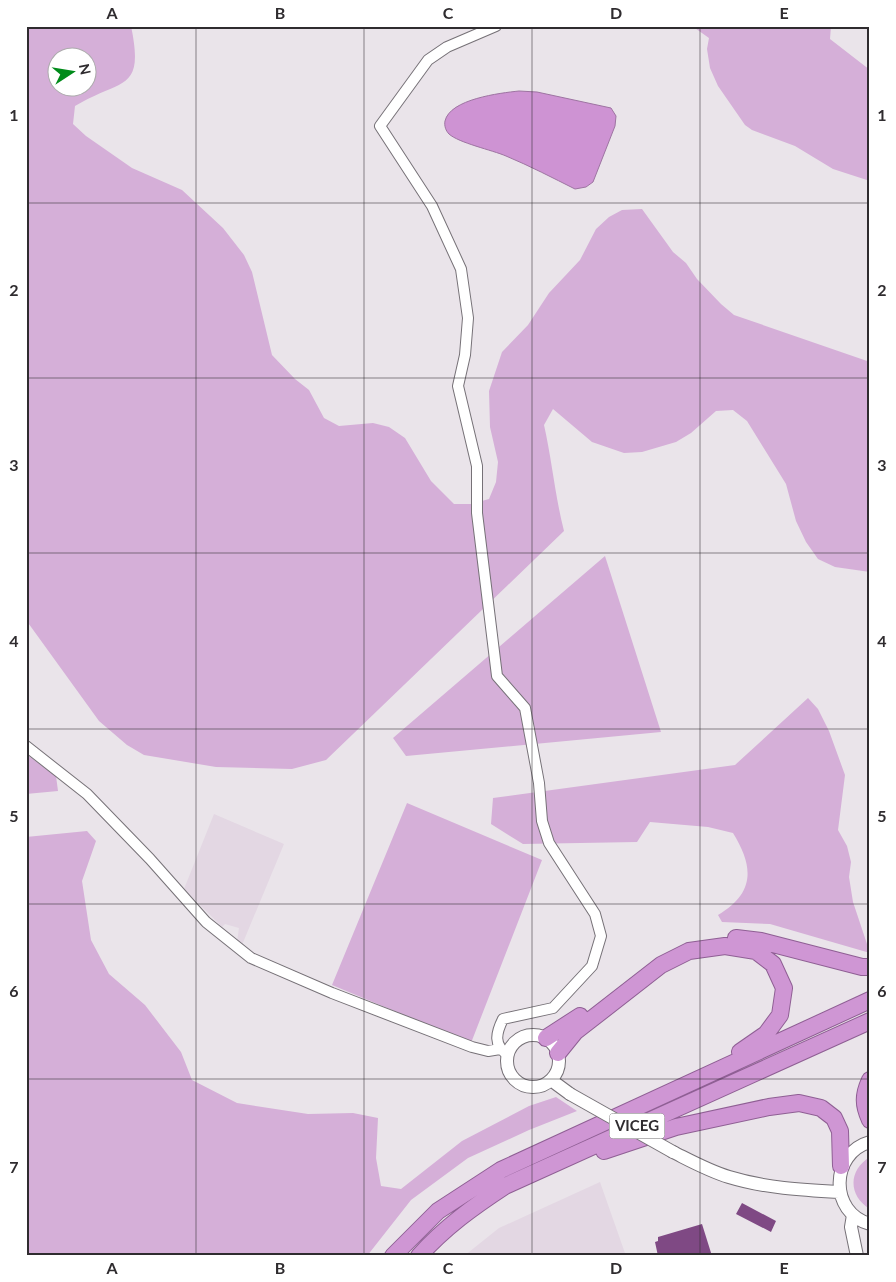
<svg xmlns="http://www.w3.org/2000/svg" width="896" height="1282" font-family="Lato,sans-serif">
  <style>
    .built { fill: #e3d7e3 }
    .green { fill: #d5afd8; fill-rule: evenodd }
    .water { fill: #ce93d3; stroke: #9e74a2 }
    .building { fill: #7f4984 }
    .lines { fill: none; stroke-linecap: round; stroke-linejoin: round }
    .minor-casing { stroke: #767177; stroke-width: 12 }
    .tertiary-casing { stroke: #767177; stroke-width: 14 }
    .trunk-casing { stroke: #8f5f94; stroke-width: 18 }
    .minor { stroke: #fff; stroke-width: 10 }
    .tertiary { stroke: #fff; stroke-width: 12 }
    .trunk { stroke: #cf96d4; stroke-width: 16 }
    .tertiary-bridge-casing { stroke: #767177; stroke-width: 14; stroke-linecap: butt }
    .tertiary-bridge { stroke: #fff; stroke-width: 12 }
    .grid { fill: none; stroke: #2f2c2f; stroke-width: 1; stroke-opacity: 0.55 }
    .labels { text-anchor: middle; stroke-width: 5; stroke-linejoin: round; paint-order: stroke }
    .shield { fill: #fff; stroke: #6d6b6d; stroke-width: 1 }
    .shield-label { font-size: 15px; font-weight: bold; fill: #2f2c2f }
    .neatline { fill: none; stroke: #2f2c2f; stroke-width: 2 }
    .grid-label { font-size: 16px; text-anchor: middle; font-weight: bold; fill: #2f2c2f }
  </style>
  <rect width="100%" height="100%" fill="#eae4ea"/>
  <path class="built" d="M214,814L284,844L242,945L237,942L239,928L225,924L222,927L184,889Z
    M600,1182L626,1256H464L499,1228Z"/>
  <path class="green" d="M26,26H131C145,93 121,78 75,106L73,124L86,136L132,168L182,190L223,228L244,255L252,272L272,355L295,379L309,390L324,418L339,426L373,423L389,427L405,438L431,481L454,504H471L489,499L496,482L498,462L490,427L489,391L502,352L528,325L549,293L580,260L596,229L609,217L622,210L642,209L673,252L686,263L697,279L721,304L734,315L870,362V572L835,567L818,559L806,542L796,521L786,484L747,421L733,410L716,411L691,433L676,442L642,452L624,453L592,442L553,409L544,425C552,460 555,496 564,531L326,760L292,769L216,767L144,755L127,745L99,721L26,620ZM58,58H88V88H58Z
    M692,26H831L830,39L870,70V181L833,169L795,146L752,130L745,125L718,86L710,68L707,49L709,38Z
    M605,556L661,732L406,756L393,738Z
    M808,698L818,709L829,731L845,775L838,830L847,846L851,862L849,877L853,902L870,953L770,924L722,922L718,915C755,893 754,867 733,833L708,827L650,822L637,842L523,844L491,824L493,798L735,765Z
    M26,754L56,776L58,791L26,794Z
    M407,803L542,860L471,1043L332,985Z
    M87,831L96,841L82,881L91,940L109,974L145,1005L181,1052L192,1080L237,1103L308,1114L353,1113L378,1118L376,1158L381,1186L401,1189L462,1141L529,1106L556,1097L577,1111L529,1130L468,1158L411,1200L367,1256H26V837Z
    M870,1157V1209C848,1196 848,1170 870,1157Z"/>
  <path class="water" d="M519,91L537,92L611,108L616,116L615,126L593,182L586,187L575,189C553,178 530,166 506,156C492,150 459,143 449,134C446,131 444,126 445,121C450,99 500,93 519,91Z"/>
  <path class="building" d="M742,1203L776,1221L771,1232L736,1214Z
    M702,1224L712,1256H658L655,1242L658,1241V1237Z"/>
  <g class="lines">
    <defs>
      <path id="minor" d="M496,26L447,47L428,60L380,126L432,206L461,269L468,318L465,355L458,386L477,466V513L497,676L525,708L539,783L542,821L549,843L595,914L601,936L592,966L553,1008L503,1019C496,1033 493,1045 508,1055
        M26,746L87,794L150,859L206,922L251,958L332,993L472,1047L488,1051L500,1049"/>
      <path id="tertiary" d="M507 1061a26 26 0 1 1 52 0a26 26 0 1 1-52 0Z
        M551,1080L570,1094
        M870,1142C830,1153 829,1213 870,1224
        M673,1152C691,1161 709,1171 729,1177C765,1188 802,1190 839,1192
        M853,1215L851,1227L857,1256"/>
      <path id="trunk" d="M736,938L761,941L862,967H870
        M546,1038L580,1016
        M558,1053L575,1032L661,965L689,951L725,946L756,951L773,964L784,988L780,1015L766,1034L740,1052
        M870,1080C863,1095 863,1105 870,1120
        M604,1151L676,1127L769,1107L799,1103L821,1108L834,1118L840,1131L841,1166
        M393,1256L438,1211L501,1170L870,1000
        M419,1256C445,1227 473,1207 505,1186L870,1021"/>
    </defs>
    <use href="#minor" class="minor-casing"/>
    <use href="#tertiary" class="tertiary-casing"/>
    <use href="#trunk" class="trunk-casing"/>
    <use href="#minor" class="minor"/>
    <use href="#tertiary" class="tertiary"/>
    <use href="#trunk" class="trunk"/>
    <defs>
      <path id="tertiary-bridge" d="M570,1094L673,1152"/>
    </defs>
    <use href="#tertiary-bridge" class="tertiary-bridge-casing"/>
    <use href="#tertiary-bridge" class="tertiary-bridge"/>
  </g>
  <path class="grid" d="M196,26V1256M364,26V1256M532,26V1256M700,26V1256M26,203H870M26,378H870M26,553H870M26,729H870M26,904H870M26,1079H870"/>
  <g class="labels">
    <rect class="shield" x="609.5" y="1113.5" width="55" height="25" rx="4"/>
    <g class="shield-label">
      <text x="637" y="1131">VICEG</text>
    </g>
  </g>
  <rect width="896" height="1282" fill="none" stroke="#ffffff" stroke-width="55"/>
  <g transform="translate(72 72) rotate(78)"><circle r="24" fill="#ffffff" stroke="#acabac"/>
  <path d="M0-4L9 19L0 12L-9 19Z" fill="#008b1a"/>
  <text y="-8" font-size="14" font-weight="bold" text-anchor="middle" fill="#2f2c2f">N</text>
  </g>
  <rect x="28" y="28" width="840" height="1226" class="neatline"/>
  <g class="grid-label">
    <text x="112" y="19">A</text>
    <text x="280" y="19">B</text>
    <text x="448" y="19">C</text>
    <text x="616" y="19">D</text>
    <text x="784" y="19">E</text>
    <text x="14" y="121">1</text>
    <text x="882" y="121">1</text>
    <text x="14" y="296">2</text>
    <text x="882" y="296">2</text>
    <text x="14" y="471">3</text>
    <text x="882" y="471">3</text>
    <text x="14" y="647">4</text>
    <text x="882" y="647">4</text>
    <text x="14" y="822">5</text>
    <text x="882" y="822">5</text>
    <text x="14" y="997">6</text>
    <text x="882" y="997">6</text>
    <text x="14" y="1173">7</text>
    <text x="882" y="1173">7</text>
    <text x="112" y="1274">A</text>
    <text x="280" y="1274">B</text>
    <text x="448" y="1274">C</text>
    <text x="616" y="1274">D</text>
    <text x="784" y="1274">E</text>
  </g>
</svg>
